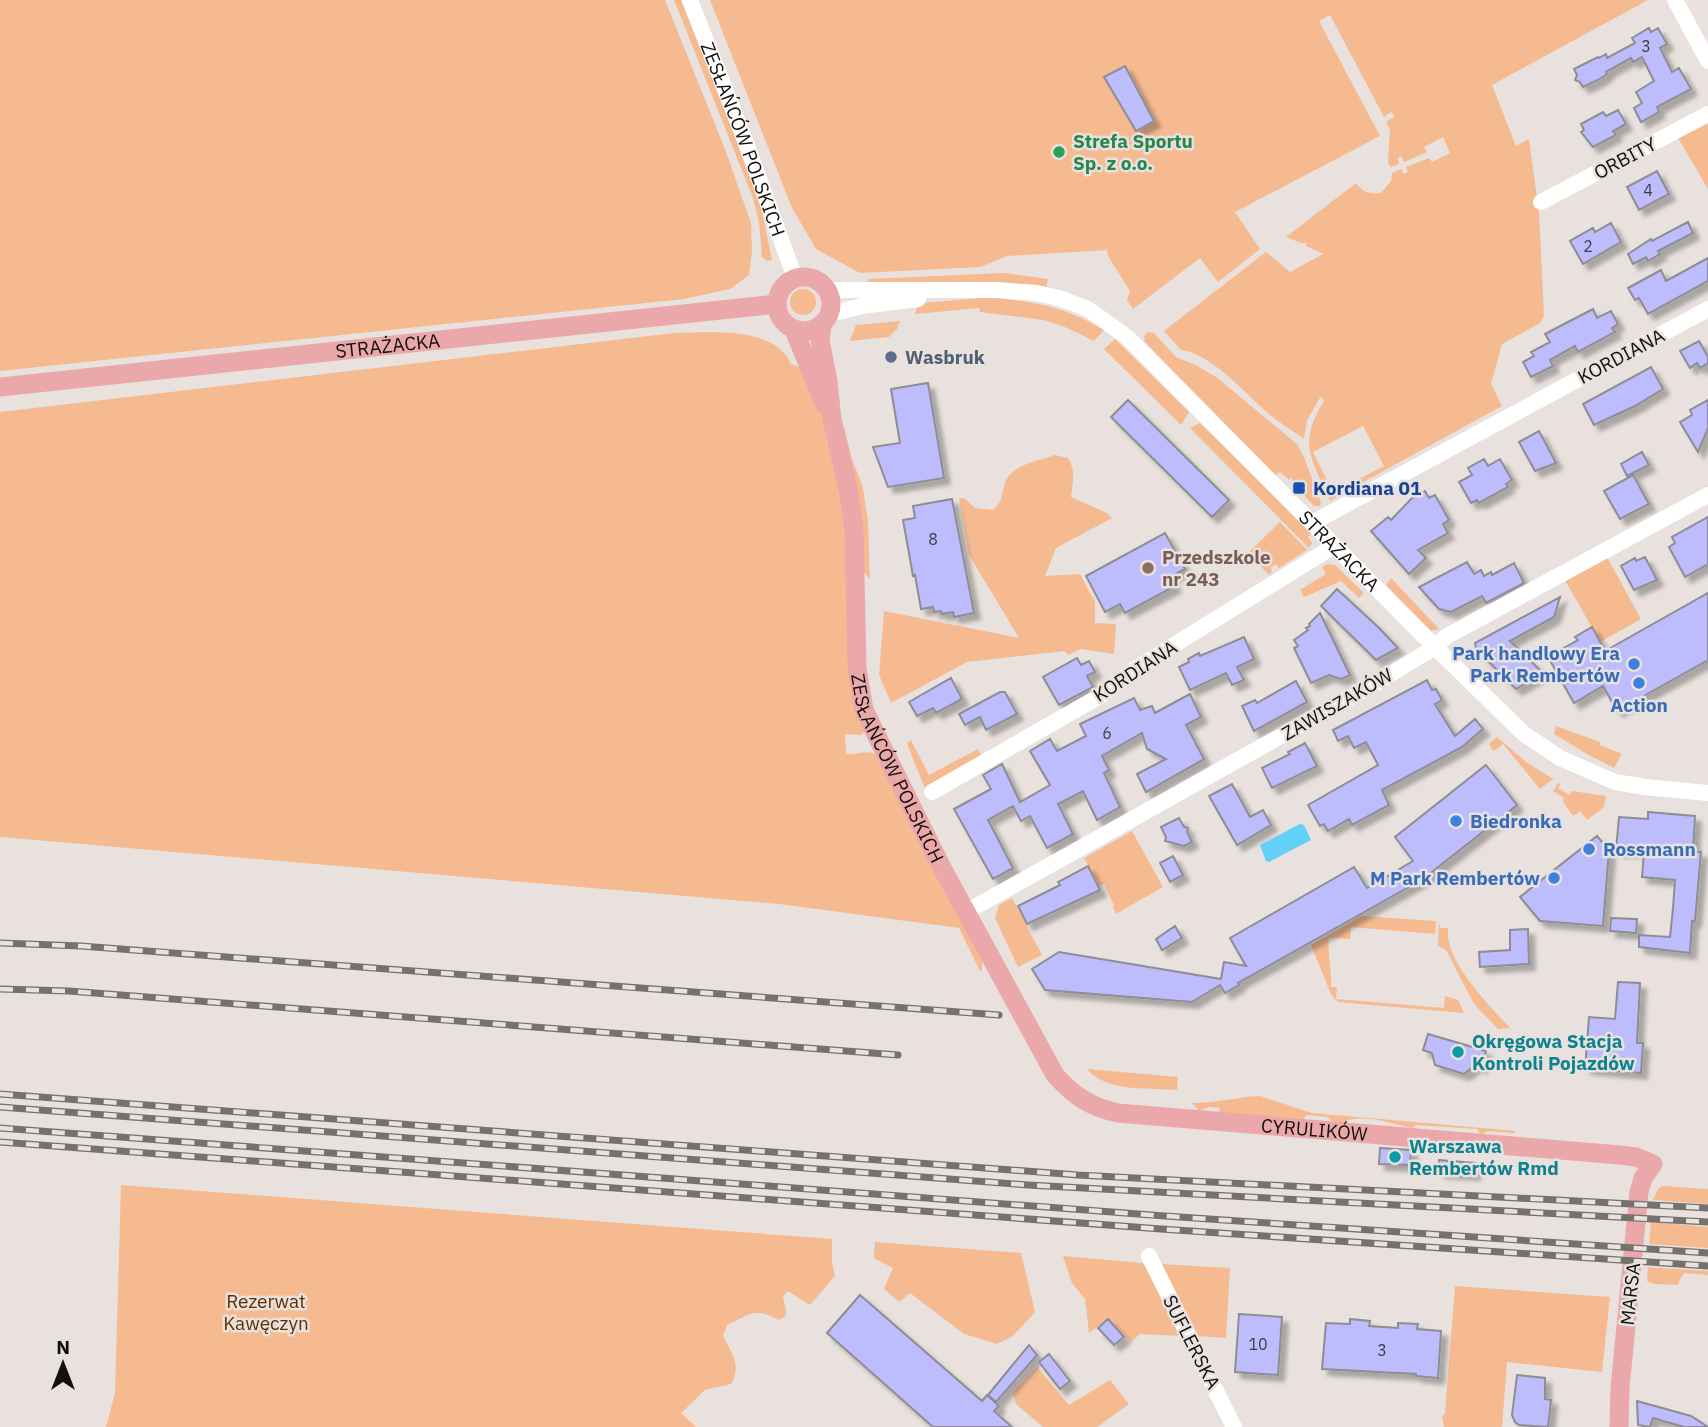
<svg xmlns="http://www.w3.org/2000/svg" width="1708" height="1427" font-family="'IBM Plex Sans',sans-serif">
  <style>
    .green { fill: #f6ba90 }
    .water { fill: #63d0f8 }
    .building { fill: #bdbcfd; stroke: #8d8d93; stroke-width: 2; filter: url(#shadow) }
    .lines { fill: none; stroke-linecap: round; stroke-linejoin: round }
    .minor { stroke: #fff; stroke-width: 16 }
    .major { stroke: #eaa8aa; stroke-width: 19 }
    .rail-casing { stroke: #75716e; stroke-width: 7 }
    .rail { stroke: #e8e1dd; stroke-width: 4.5; stroke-dasharray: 13; stroke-linecap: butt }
    .leisure-dot { fill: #2e9e5b; stroke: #e8e1dd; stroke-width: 2.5 }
    .service-dot { fill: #5c6f8a; stroke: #e8e1dd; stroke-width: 2.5 }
    .transit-dot { fill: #1a4fb4; stroke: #e8e1dd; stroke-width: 2.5 }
    .education-dot { fill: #8d6e63; stroke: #e8e1dd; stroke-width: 2.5 }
    .shop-dot { fill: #3f7fe0; stroke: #e8e1dd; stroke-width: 2.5 }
    .culture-dot { fill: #0f9aa8; stroke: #e8e1dd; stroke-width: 2.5 }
    .labels { text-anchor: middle; stroke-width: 5; stroke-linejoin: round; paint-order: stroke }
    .number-label { font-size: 16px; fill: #3e3c4a }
    .street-label { font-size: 19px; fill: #13110f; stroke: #e8e1dd }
    .leisure-label { font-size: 19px; font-weight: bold; fill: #27864d; stroke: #e8e1dd; text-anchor: start }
    .service-label { font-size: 19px; font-weight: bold; fill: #4e5e75; stroke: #e8e1dd; text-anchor: start }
    .transit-label { font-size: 19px; font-weight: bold; fill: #164399; stroke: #e8e1dd; text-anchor: start }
    .education-label { font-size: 19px; font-weight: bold; fill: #785e54; stroke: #e8e1dd; text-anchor: start }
    .shop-label { font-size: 19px; font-weight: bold; fill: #366cbe; stroke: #e8e1dd; text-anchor: end }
    .culture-label { font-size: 19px; font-weight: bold; fill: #0d838f; stroke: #e8e1dd; text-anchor: start }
    .park-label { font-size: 19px; fill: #5f2f02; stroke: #e8e1dd }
  </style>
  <defs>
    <filter id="shadow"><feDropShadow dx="6" dy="6" stdDeviation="2" flood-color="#0004"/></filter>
  </defs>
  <rect width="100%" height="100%" fill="#e8e1dd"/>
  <path class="green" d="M0,0H665L725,149L751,223L752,251L749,275L730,289L684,299L0,371Z
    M674,0H681L752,179L761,206L772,260L767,261L762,257L759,222L753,198Z
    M710,0H1648L1492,85L1516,146L1529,139L1539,212L1544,316L1540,323L1502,344L1491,384L1502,406L1356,486L1353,482L1384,466L1363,426L1313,452L1333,492L1344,487L1346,492L1330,501C1312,460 1297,443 1324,401L1321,396L1307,420L1304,439C1292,430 1279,423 1268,413C1246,394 1209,352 1181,350L1164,331L1266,252L1290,272L1323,254L1306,246V243H1301L1286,237L1356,183C1363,193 1370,194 1381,193L1391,181L1392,173L1401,169L1404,174L1408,172L1406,167L1429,158L1432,162L1450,153L1443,137L1424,147L1427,152L1404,162L1401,156L1398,158L1399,164L1391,167L1388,163L1390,130L1386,122L1395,116L1391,112L1384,117L1330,15L1319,21L1380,136L1235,212L1260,249L1218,282L1200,258L1133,309L1127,300L1130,291L1108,256L1107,250L1007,256L980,267L860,273L816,249L792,208Z
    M1708,122V189L1678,138Z
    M1004,273L1048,279L1046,288L866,284L869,279Z
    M790 302a13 13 0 1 1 26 0a13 13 0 1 1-26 0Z
    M991,297C1038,303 1063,306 1104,330L1094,341L1065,327L1043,320L980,312L979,308L915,314L917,308L923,303Z
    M900,321L897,329L889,337L850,341L856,325Z
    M1148,332L1154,333L1176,357L1196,365L1216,377L1297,444L1304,457L1321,503L1320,506H1314L1301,492L1303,490L1291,478L1289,480L1280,472L1275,475L1145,342L1144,336Z
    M674,333C710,333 774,325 791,364L802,368L823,417L844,510L864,732L861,735L845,734L846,754C856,756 865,749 875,754L982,960V970L980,971L959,928L779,904L0,837V412Z
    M1115,339L1189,412L1181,425L1104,349Z
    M1200,423L1312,533L1308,537L1312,543L1309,548L1190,428Z
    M844,426L851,456L863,488L868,522L870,580L863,570L843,433Z
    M1055,455L1068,458C1076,471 1073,482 1071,497L1107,513L1112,518L1056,548L1045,576L1080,574L1095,602V623L1116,624L1114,654L1081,649L1068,655L1065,651L967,662L891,703L879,675L884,611L1019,638L969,555L959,498H964L975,508L993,510C1004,501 1001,492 1006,480C1014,464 1039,461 1055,455Z
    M1280,522L1307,550L1279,568L1276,564L1271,567L1272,572L1269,575L1248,553Z
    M1607,557L1641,619L1600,642L1565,580Z
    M1328,564L1335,565L1364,593L1359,598L1341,581L1304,597L1300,590L1326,574L1322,567Z
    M1392,578V579L1439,629L1431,631L1387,586V583Z
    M1556,726L1600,742V745L1622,754L1614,768L1587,754L1554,734Z
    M1497,737L1526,762L1553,779L1540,789L1503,744L1496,750H1492L1489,744Z
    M911,740L929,775L978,749L982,757L926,790C920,776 913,760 907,743Z
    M1558,783L1561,784L1558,788L1569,795L1572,791L1606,796L1604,807L1587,820L1580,811L1573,816L1563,802L1564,798L1553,791Z
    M1132,831L1163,887L1116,914L1113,907L1114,905L1104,884L1100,886L1084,858Z
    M1012,898L1042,955L1018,967L995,918L999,905Z
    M1361,916L1436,921L1435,934L1351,927L1350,939L1329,938C1327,955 1332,970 1331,987H1337L1336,999L1444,1008L1445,996L1458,1000L1464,1013L1338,1002L1331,994L1311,945Z
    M1439,922L1440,928H1448C1444,961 1489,1005 1510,1028L1498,1029L1474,1004L1446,950L1438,946Z
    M1087,1069L1178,1077L1177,1090C1150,1088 1105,1092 1087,1069Z
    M1260,1096L1312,1113L1516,1131L1514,1133L1487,1131L1481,1135L1477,1129L1416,1125L1412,1128C1394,1124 1359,1112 1342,1123L1333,1122L1327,1117L1306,1115L1304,1119L1219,1113L1220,1108L1210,1107L1199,1111L1192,1103C1215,1103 1237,1097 1260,1096Z
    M121,1185L832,1239V1262L835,1276L810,1305L788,1291L783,1297L786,1310L785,1317L778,1320C755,1306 749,1315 727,1325L723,1336C732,1353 742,1366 731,1384L705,1390L681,1413L696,1427H106L115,1393Z
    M1662,1186L1708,1189V1204L1653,1200L1658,1189Z
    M1651,1222L1708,1227V1248L1649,1244Z
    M875,1242L1021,1253L1035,1312L1013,1336L997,1344L964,1334L910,1293L899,1302L884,1289L893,1268L874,1258Z
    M1063,1256L1142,1263L1148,1268L1181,1336L1140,1334L1131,1342L1108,1319L1089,1333L1085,1299L1072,1283Z
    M1160,1264L1230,1268L1226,1338L1197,1336Z
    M1648,1267L1708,1271V1275L1684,1273L1677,1285L1654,1284L1647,1281Z
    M1455,1286L1610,1297L1602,1372L1507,1362L1502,1427H1444L1442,1417L1445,1413Z
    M1037,1367L1069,1405L1110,1380L1129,1404L1097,1427H1043L1016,1404L1013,1393Z"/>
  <path class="water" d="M1300,824L1304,825L1311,840L1269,862L1266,861L1260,845Z"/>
  <path class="building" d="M1649,28L1651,32L1658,28L1667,44L1660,48L1672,72L1679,68L1691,89L1657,107L1659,112L1641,122L1634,108L1642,103L1636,92L1654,81L1642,57L1633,62L1631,58L1606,72L1607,74L1600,79L1583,87L1580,82L1575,80L1577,75L1574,69L1598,57L1599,58L1606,54L1607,58L1635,43L1632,38Z
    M1125,66L1154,121L1136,131L1104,77Z
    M1618,110L1626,124L1613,131L1616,135L1593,147L1581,132L1584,130L1581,124L1603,112L1606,116Z
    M1657,171L1669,194L1639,210L1627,187Z
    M1688,222L1693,233L1658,251L1660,254L1648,261L1646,257L1633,264L1628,254L1651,239L1652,241Z
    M1611,223L1621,242L1583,264L1570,241L1593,228L1595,232Z
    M1708,258V281L1648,314L1639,298L1635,300L1628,288L1661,270L1666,281Z
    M1593,309L1597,318L1611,311L1618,324L1612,328L1615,332L1578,352L1575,346L1550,360L1553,366L1531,377L1523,362L1534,356L1531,352L1550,342L1545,334Z
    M1699,341L1708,357V363L1700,368L1697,363L1690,368L1680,351Z
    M1651,367L1663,389L1635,406L1594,425L1583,404Z
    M928,383L944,478L888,487L873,447L900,443L891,389Z
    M1128,400L1229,500L1212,517L1111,417Z
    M1708,400V428L1698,452L1680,422L1692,415L1690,410Z
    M1539,431L1556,463L1535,471L1519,442Z
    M1642,452L1649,465L1627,476L1621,464Z
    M1484,459L1488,466L1500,459L1512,480L1506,484L1508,487L1479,503L1477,500L1471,503L1459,482L1472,475L1468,468Z
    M1633,475L1649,504L1620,519L1604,491Z
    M1425,491L1429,498L1435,495L1449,520L1443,524L1448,533L1418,550L1426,558L1409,574L1371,531L1388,517L1391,520L1412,498Z
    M952,499L974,613L954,617L953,612L942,614L941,611L934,612L933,607L921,609L915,575L913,576L903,520L915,518L913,506Z
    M1708,517V564L1685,577L1669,547L1675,543L1672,537Z
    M1165,533L1185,569L1170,577L1175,586L1125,613L1120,604L1105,612L1086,576Z
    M1645,557L1657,580L1634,590L1621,566L1635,558L1636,561Z
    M1467,562L1474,574L1481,570L1484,576L1491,572L1492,575L1514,563L1524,583L1486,603L1482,596L1451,612L1439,609L1419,587Z
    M1337,589L1379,628L1398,648L1376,660L1321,606Z
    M1708,593V660L1617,711L1603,686L1574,703L1548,657L1578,640L1575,637L1592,627L1605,651Z
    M1560,597L1554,617L1510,641L1543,673L1516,689L1476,649L1475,643Z
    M1320,613L1350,675L1341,679L1329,675L1311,683L1294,648L1298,646L1294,640L1308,630L1306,628L1310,626L1309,624Z
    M1244,637L1254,659L1237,667L1244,680L1232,685L1226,673L1190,690L1179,667L1189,662L1188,659L1199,653L1200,656Z
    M1077,658L1081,665L1089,661L1095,672L1087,676L1093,687L1059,705L1043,677Z
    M951,678L962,699L936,713L933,708L917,716L909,702Z
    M1427,680L1432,690L1436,689L1442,700L1435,704L1455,736L1475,719L1483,729L1462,747L1382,790L1389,805L1352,825L1349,819L1328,831L1324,824L1320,826L1308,805L1378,765L1366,742L1354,748L1348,736L1338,741L1333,730Z
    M1296,681L1307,702L1254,731L1242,706L1255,700L1257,703Z
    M1000,692H1005L1017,714L986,730L980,717L965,725L959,714Z
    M1190,694L1201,717L1186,725L1204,759L1146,792L1137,774L1166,759L1147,749L1142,733L1102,756L1109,770L1104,773L1120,807L1097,820L1083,791L1058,804L1073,834L1047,848L1030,816L1021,821L1013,806L988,820L1013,868L993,879L954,809L991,789L983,775L1002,764L1020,802L1050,785L1030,751L1050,739L1057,751L1086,736L1080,724L1134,698L1140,710L1152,706L1155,713Z
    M1305,743L1317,766L1272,788L1262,768L1290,754L1288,752Z
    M1486,765L1517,805L1423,879L1238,983L1239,985L1225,993L1220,985L1192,1002L1045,990L1032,969L1059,952L1221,979L1224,962L1246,966L1230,938L1354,867L1367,888L1413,861L1395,837Z
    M1232,784L1250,817L1263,810L1271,825L1237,845L1209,796Z
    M1648,812L1695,816L1693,852H1701L1695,921H1692L1690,953L1639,947V935L1670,937L1673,908L1675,880L1642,877L1644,852L1616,850L1619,817L1648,819Z
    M1179,818L1184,827L1188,828L1187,832L1192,842L1184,846L1165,841L1166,837L1161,827Z
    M1597,836L1609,850L1603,926L1540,921L1520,897Z
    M1173,856L1183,875L1170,882L1160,863Z
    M1088,866L1100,890L1027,924L1018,906L1060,885L1058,882Z
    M1611,918L1637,919L1636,933L1610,931Z
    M1175,926L1182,938L1162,950L1156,939Z
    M1528,929L1529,964L1480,967L1479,952L1510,950V930Z
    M1618,982L1640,983L1637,1043H1643L1641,1073L1585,1068L1589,1017L1615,1019Z
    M1428,1034L1486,1051L1481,1067L1476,1065L1464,1074L1435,1065L1432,1053L1423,1050Z
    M1380,1148L1411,1150L1410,1165L1379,1164Z
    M1439,1160L1475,1163L1474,1174L1439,1172Z
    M860,1295L982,1401L987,1395L999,1406L994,1411L1012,1427H933L827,1333Z
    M1239,1314L1282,1317L1278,1375L1235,1372Z
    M1108,1319L1124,1337L1114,1345L1098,1328Z
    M1350,1319L1370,1321L1369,1326L1398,1328V1323L1418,1324L1417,1329L1441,1331L1438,1378L1416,1376V1374L1322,1369L1326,1323L1350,1324Z
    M1029,1345L1037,1355L996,1402L988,1395Z
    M1049,1354L1070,1381L1060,1389L1039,1362Z
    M1517,1375L1545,1378V1399L1551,1400L1548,1427L1519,1425L1515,1422L1512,1415Z
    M1637,1401L1691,1416L1708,1427H1684L1653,1418L1650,1427L1638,1425Z"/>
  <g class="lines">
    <g class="minor">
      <path id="s1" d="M690,0L743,135L795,278"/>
      <path d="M1675,0L1708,61"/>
      <path d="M1541,202L1708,114"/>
      <path id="s2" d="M828,290H996L1037,293L1062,299L1088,309L1127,337L1435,647L1524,734L1560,758L1615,782L1645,787L1708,793"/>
      <path d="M830,314L862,306L918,299"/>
      <path d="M1312,523L1708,309"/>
      <path d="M932,792L1100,696L1135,669L1334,546"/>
      <path d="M966,912L1381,680L1435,647L1447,636L1708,495"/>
      <path d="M1149,1256L1234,1427"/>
    </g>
    <g class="major">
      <circle cx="804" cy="304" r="27"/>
      <path id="s3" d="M822,325L820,340L828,381L832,419L849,494L854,530L857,668L864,710L941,866L1055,1075C1074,1096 1090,1107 1118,1113L1620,1155L1636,1157L1653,1164L1643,1178L1639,1192L1620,1388L1619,1427"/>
      <path d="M794,330L825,405"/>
      <path id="s4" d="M0,387L777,304"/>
    </g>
    <defs>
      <path id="rail" d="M0,943L81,946L999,1015
        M0,989L69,991L898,1055
        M0,1094L1078,1175L1708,1208
        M0,1107L1028,1185L1708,1222
        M0,1128L1165,1216L1708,1253
        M0,1142L1161,1229L1708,1266"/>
    </defs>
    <use href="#rail" class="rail-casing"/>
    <use href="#rail" class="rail"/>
  </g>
  <circle class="leisure-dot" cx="1059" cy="152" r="7"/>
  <circle class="service-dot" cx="891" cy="357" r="7"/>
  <rect class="transit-dot" x="1292" y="481" width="14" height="14" rx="3.5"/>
  <circle class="education-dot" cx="1148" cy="568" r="7"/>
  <g class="shop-dot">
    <circle cx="1634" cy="664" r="7"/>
    <circle cx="1639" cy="683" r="7"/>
    <circle cx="1456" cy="821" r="7"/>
    <circle cx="1589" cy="849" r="7"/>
    <circle cx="1554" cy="878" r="7"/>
  </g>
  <g class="culture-dot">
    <circle cx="1458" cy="1052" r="7"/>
    <circle cx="1395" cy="1157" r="7"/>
  </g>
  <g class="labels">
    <g class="number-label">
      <text x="1646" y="52">3</text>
      <text x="1648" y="196">4</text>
      <text x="1588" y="252">2</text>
      <text x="933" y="545">8</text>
      <text x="1107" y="739">6</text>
      <text x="1258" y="1350">10</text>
      <text x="1382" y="1356">3</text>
    </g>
    <g class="street-label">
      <text dy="7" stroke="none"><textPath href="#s1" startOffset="149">ZESŁAŃCÓW POLSKICH</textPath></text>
      <text transform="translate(1625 158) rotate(-28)" y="7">ORBITY</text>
      <text dy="7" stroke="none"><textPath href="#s4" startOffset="390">STRAŻACKA</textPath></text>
      <text transform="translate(1621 356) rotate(-28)" y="7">KORDIANA</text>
      <text dy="7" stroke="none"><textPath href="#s2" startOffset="612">STRAŻACKA</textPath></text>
      <text transform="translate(1135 671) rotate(-33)" y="7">KORDIANA</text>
      <text transform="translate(1337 704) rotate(-30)" y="7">ZAWISZAKÓW</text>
      <text dy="7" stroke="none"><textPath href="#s3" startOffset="455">ZESŁAŃCÓW POLSKICH</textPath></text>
      <text dy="7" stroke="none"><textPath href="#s3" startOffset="1073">CYRULIKÓW</textPath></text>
      <text transform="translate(1630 1294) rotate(-84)" y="7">MARSA</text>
      <text transform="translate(1192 1342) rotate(63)" y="7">SUFLERSKA</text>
    </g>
    <g class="leisure-label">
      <text x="1073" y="148">Strefa Sportu<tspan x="1073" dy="22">Sp. z o.o.</tspan></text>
    </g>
    <g class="service-label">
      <text x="905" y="364">Wasbruk</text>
    </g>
    <g class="transit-label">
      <text x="1313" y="495">Kordiana 01</text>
    </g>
    <g class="education-label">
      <text x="1162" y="564">Przedszkole<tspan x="1162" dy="22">nr 243</tspan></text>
    </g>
    <g class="shop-label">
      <text x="1620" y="660">Park handlowy Era<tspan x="1620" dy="22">Park Rembertów</tspan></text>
      <text x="1639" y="712" text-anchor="middle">Action</text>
      <text x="1470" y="828" text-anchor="start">Biedronka</text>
      <text x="1603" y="856" text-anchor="start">Rossmann</text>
      <text x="1540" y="885">M Park Rembertów</text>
    </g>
    <g class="culture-label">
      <text x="1472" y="1048">Okręgowa Stacja<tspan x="1472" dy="22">Kontroli Pojazdów</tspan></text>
      <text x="1409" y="1153">Warszawa<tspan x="1409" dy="22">Rembertów Rmd</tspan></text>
    </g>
    <g class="park-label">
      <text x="266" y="1308">Rezerwat<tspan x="266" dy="22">Kawęczyn</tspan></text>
    </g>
  </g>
  <g transform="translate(63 1364)" stroke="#e8e1dd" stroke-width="5" paint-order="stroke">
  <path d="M0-5L12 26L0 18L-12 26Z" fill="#13110f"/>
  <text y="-10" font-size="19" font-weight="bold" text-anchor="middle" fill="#13110f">N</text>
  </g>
</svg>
